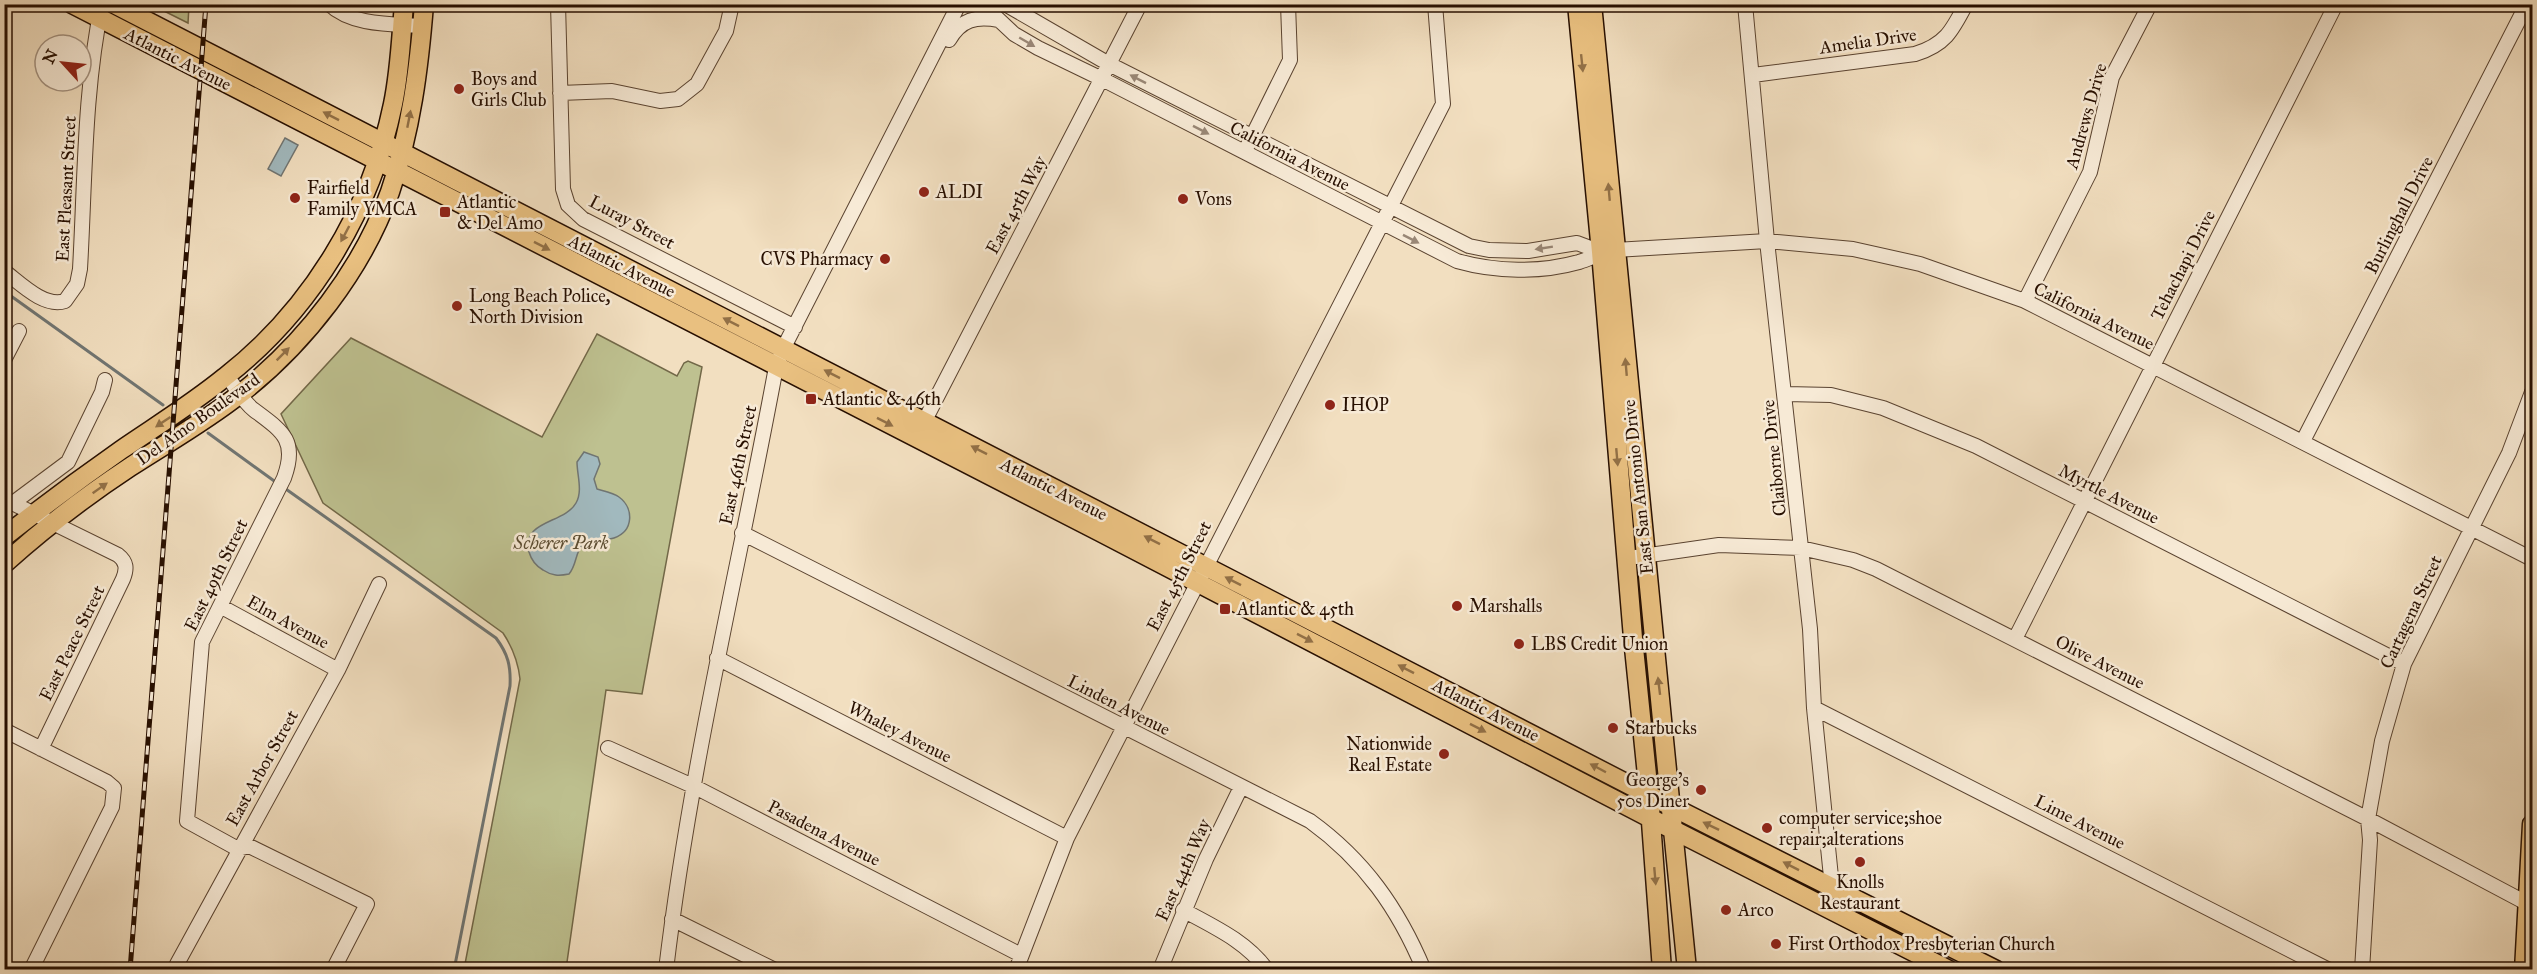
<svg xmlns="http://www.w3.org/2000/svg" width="2537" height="974" font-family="'IM FELL Great Primer',serif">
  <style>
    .green { fill: #bec190; stroke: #726848; stroke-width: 1.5 }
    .water { fill: #a1b9be; stroke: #707572; stroke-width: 1.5 }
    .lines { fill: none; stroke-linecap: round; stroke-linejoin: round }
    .stream { stroke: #707572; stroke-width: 3 }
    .minor-casing { stroke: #5a4330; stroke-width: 16 }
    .major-casing { stroke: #270f00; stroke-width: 21 }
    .minor { stroke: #f7ead6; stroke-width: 14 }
    .major { stroke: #e9c080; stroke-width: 18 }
    .rail-casing { stroke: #270f00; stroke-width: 5 }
    .rail { stroke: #f7ead6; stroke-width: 3; stroke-dasharray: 9; stroke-linecap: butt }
    .oneway { fill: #998776 }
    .oneway2 { fill: #927046 }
    .poi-dot { fill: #8f2418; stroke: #f7ead6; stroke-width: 2 }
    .labels { text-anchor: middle; stroke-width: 5; stroke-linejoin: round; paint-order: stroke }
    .street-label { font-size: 18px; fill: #270f00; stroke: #f7ead6 }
    .poi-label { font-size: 18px; fill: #270f00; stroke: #f7ead6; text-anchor: start }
    .park-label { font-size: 18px; font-style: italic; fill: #5c4d32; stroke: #f7ead6 }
  </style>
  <rect width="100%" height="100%" fill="#f2dfc0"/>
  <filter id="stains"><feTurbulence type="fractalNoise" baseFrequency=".00333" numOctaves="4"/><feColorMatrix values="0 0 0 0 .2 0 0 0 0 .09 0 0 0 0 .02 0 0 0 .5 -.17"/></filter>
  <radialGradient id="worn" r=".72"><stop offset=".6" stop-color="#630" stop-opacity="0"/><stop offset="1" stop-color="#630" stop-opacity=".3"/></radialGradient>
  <path class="green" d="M152,5H189L188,23Z
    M597,334L677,376L684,363L688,361L702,367L642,694L606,690L566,969H464L520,679C518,661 513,648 503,633L323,503L281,414L351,338L542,437Z"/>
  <path class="water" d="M285,138L298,145L281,176L268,169Z
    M584,452L598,457L600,464L594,479L597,489C604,491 614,493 619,497C634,508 634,531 614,538C605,541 591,537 583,544C575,552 577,565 569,574C559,576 552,576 543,570C536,566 531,559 529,552C521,520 564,524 576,503C583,491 577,475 577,462Z"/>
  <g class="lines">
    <path class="stream" d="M4,291L163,405
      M208,433L277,483
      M283,487L496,638C508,654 511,666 510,686L454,970"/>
    <defs>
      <path id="minor" d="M329,4C352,26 392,24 422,26
        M558,4L563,189L568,205L583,219L795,327
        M982,4L1014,34L1038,48L1102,79L1457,261C1496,272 1540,273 1579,262C1592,258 1601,252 1615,250L1767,241L1853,249L1920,264L2025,301L2532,559
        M1005,4L1109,64L1469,246L1489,250L1528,251L1577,243L1601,252
        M1745,4L1767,241L1810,629L1814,708L1832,887L1829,893
        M949,40C961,19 976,16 999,20
        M1753,75L1915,54C1945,45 1952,31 1966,4
        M560,93L612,91L660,101L678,99L697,84L726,31L732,4
        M1248,145L1290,60L1288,4
        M4,271C20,283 44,308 65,301L77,284L80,269C85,182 84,90 102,4
        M2025,301L2090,172L2112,77L2150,4
        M4,360L19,331
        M227,376C235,386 243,402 254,410C282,431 298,440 284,478L202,642L187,821L238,849L249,846L367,904L333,970
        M1786,394L1831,395L1883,408L1976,446L2404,664
        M924,422L1140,4
        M2303,441L2527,4
        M4,499L118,555C127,562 127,569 123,579L41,749
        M13,503L68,462L102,392L105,380
        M742,533L1310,821C1364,860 1398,908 1424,970
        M1636,557L1719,545L1801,548L1853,560L1876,569L2368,819L2532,906
        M220,606L338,670
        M2015,639L2336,4
        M717,658L1067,838
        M1814,708L2329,970
        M4,730L107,782L114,788L112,807L31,970
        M608,748L695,787L1021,955
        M1183,910C1214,927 1246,941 1267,970
        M672,919L775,970
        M176,970L177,964L338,670L379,584
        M666,970C690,767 739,567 776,367L783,349L959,4
        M1016,970L1067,838L1443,104L1435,4
        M1160,970L1206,859L1241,787
        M2362,970L2370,840L2368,819L2382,741L2404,664L2509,453L2532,392"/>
      <path id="major" d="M72,4L1100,532L1650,818L1949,970
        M114,4L1649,795L1996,970
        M1577,4L1601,252L1633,638L1649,795L1662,970
        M1592,4C1622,326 1655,648 1687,970
        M4,537C42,507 81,478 121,450C156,426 192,404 225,377C311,310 371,211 393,104C400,71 401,38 404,4
        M4,564C44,528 86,496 130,467C167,443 206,421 240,394C305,343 362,270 390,192C411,131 419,68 424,4
        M2524,970L2532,824"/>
    </defs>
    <use href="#minor" class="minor-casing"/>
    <use href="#major" class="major-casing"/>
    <use href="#minor" class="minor"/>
    <use href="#major" class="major"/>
    <defs>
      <path id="rail" d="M130,970L206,4"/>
    </defs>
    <use href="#rail" class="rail-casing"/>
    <use href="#rail" class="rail"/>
  </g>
  <defs><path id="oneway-solid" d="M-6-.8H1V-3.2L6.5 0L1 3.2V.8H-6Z" transform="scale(1.5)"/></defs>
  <g class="oneway">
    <use href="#oneway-solid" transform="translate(1027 42) rotate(30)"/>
    <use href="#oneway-solid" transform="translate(1138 79) rotate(-153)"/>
    <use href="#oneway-solid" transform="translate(1201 130) rotate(27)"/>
    <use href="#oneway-solid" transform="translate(1411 239) rotate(27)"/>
    <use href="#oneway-solid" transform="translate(1544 248) rotate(171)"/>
  </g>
  <g class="oneway2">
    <use href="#oneway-solid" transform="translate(1582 63) rotate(84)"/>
    <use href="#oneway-solid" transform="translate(331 116) rotate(-153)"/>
    <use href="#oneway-solid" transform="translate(409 119) rotate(-79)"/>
    <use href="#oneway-solid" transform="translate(1609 192) rotate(-95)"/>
    <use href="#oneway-solid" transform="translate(345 234) rotate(118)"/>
    <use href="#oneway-solid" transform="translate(542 246) rotate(27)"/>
    <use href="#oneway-solid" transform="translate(731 322) rotate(-153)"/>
    <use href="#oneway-solid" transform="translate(283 354) rotate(-45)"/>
    <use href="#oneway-solid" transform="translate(1626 367) rotate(-95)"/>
    <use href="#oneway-solid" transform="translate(832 374) rotate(-153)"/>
    <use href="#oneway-solid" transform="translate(163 422) rotate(146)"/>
    <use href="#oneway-solid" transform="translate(885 422) rotate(27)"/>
    <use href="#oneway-solid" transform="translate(979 450) rotate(-153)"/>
    <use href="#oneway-solid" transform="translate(1617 457) rotate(85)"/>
    <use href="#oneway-solid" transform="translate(100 488) rotate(-35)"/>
    <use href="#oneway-solid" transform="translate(1152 540) rotate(-153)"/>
    <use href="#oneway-solid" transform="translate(1233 581) rotate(-153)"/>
    <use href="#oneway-solid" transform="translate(1305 638) rotate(27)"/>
    <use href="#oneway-solid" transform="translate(1406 669) rotate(-153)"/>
    <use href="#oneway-solid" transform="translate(1659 686) rotate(-97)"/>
    <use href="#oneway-solid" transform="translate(1478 728) rotate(27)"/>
    <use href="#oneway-solid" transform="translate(1598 768) rotate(-152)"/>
    <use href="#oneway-solid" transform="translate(1711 826) rotate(-154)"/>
    <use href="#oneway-solid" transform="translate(1791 866) rotate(-153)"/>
    <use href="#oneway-solid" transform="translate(1655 876) rotate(85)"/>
  </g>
  <g class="poi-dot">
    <circle cx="459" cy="89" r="6"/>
    <circle cx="924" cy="192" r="6"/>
    <circle cx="295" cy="198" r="6"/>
    <circle cx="1183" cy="199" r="6"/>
    <rect x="439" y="206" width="12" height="12" rx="3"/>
    <circle cx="885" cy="259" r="6"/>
    <circle cx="457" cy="306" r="6"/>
    <rect x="805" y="393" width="12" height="12" rx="3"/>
    <circle cx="1330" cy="405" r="6"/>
    <circle cx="1457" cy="606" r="6"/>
    <rect x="1219" y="603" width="12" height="12" rx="3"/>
    <circle cx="1519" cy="644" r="6"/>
    <circle cx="1613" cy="728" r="6"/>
    <circle cx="1444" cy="754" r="6"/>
    <circle cx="1701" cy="790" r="6"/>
    <circle cx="1767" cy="828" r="6"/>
    <circle cx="1860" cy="862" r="6"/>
    <circle cx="1726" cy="910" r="6"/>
    <circle cx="1776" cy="944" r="6"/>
  </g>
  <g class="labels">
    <g class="street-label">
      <text transform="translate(1868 41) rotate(-8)" y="6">Amelia Drive</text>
      <text transform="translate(178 59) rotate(27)" y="6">Atlantic Avenue</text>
      <text transform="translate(2086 116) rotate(-74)" y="6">Andrews Drive</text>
      <text transform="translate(1290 156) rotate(27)" y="6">California Avenue</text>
      <text transform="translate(66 189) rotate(-87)" y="6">East Pleasant Street</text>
      <text transform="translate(1016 205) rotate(-62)" y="6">East 45th Way</text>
      <text transform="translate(2399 215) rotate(-63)" y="6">Burlinghall Drive</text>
      <text transform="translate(632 222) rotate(28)" y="6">Luray Street</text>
      <text transform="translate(2183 265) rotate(-63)" y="6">Tehachapi Drive</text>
      <text transform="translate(622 266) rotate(27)" y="6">Atlantic Avenue</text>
      <text transform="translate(2094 316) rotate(26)" y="6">California Avenue</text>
      <text transform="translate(198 419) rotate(-35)" y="6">Del Amo Boulevard</text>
      <text transform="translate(1774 458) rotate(-96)" y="6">Claiborne Drive</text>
      <text transform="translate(738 465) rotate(-78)" y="6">East 46th Street</text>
      <text transform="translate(1638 487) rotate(-96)" y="6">East San Antonio Drive</text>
      <text transform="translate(1054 489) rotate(27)" y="6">Atlantic Avenue</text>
      <text transform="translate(2109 494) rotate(27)" y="6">Myrtle Avenue</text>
      <text transform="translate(216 575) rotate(-64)" y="6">East 49th Street</text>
      <text transform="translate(1179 576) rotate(-63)" y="6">East 45th Street</text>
      <text transform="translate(2411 612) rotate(-65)" y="6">Cartagena Street</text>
      <text transform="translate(288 622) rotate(29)" y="6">Elm Avenue</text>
      <text transform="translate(72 643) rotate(-64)" y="6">East Peace Street</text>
      <text transform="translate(2100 662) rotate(27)" y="6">Olive Avenue</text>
      <text transform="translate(1119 705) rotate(27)" y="6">Linden Avenue</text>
      <text transform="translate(1486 710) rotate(27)" y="6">Atlantic Avenue</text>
      <text transform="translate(900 732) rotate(27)" y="6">Whaley Avenue</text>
      <text transform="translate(262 768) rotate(-61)" y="6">East Arbor Street</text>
      <text transform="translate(2080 822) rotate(27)" y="6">Lime Avenue</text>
      <text transform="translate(824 833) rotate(27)" y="6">Pasadena Avenue</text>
      <text transform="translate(1183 870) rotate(-66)" y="6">East 44th Way</text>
    </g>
    <g class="poi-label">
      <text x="471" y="85">Boys and<tspan x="471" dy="21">Girls Club</tspan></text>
      <text x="307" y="194">Fairfield<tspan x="307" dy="21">Family YMCA</tspan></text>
      <text x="936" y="198">ALDI</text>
      <text x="1195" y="205">Vons</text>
      <text x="457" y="208">Atlantic<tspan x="457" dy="21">&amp; Del Amo</tspan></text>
      <text x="873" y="265" text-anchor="end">CVS Pharmacy</text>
      <text x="469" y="302">Long Beach Police,<tspan x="469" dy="21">North Division</tspan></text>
      <text x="823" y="405">Atlantic &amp; 46th</text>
      <text x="1342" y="411">IHOP</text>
      <text x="1469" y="612">Marshalls</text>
      <text x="1237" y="615">Atlantic &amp; 45th</text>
      <text x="1531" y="650">LBS Credit Union</text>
      <text x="1625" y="734">Starbucks</text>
      <text x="1432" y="750" text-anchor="end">Nationwide<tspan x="1432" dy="21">Real Estate</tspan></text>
      <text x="1689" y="786" text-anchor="end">George's<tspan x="1689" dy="21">50s Diner</tspan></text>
      <text x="1779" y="824">computer service;shoe<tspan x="1779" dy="21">repair;alterations</tspan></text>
      <text x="1860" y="888" text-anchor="middle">Knolls<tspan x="1860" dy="21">Restaurant</tspan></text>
      <text x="1738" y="916">Arco</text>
      <text x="1788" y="950">First Orthodox Presbyterian Church</text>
    </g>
    <g class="park-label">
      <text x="561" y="549">Scherer Park</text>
    </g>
  </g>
  <rect width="2537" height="974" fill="none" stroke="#f2dfc0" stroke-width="24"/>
  <rect x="6" y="6" width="2525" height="962" fill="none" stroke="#270f00" stroke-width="3"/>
  <rect x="12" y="12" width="2513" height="950" fill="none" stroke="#270f00" stroke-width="1.5"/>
  <g transform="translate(63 63) rotate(297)"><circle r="28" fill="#f7ead6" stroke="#a49280" stroke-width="1.5"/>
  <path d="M0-4.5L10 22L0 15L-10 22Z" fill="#8f2418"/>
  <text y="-9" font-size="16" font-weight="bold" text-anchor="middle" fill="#270f00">N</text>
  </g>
  <rect width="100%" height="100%" filter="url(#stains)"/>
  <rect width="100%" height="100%" fill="url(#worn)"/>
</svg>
